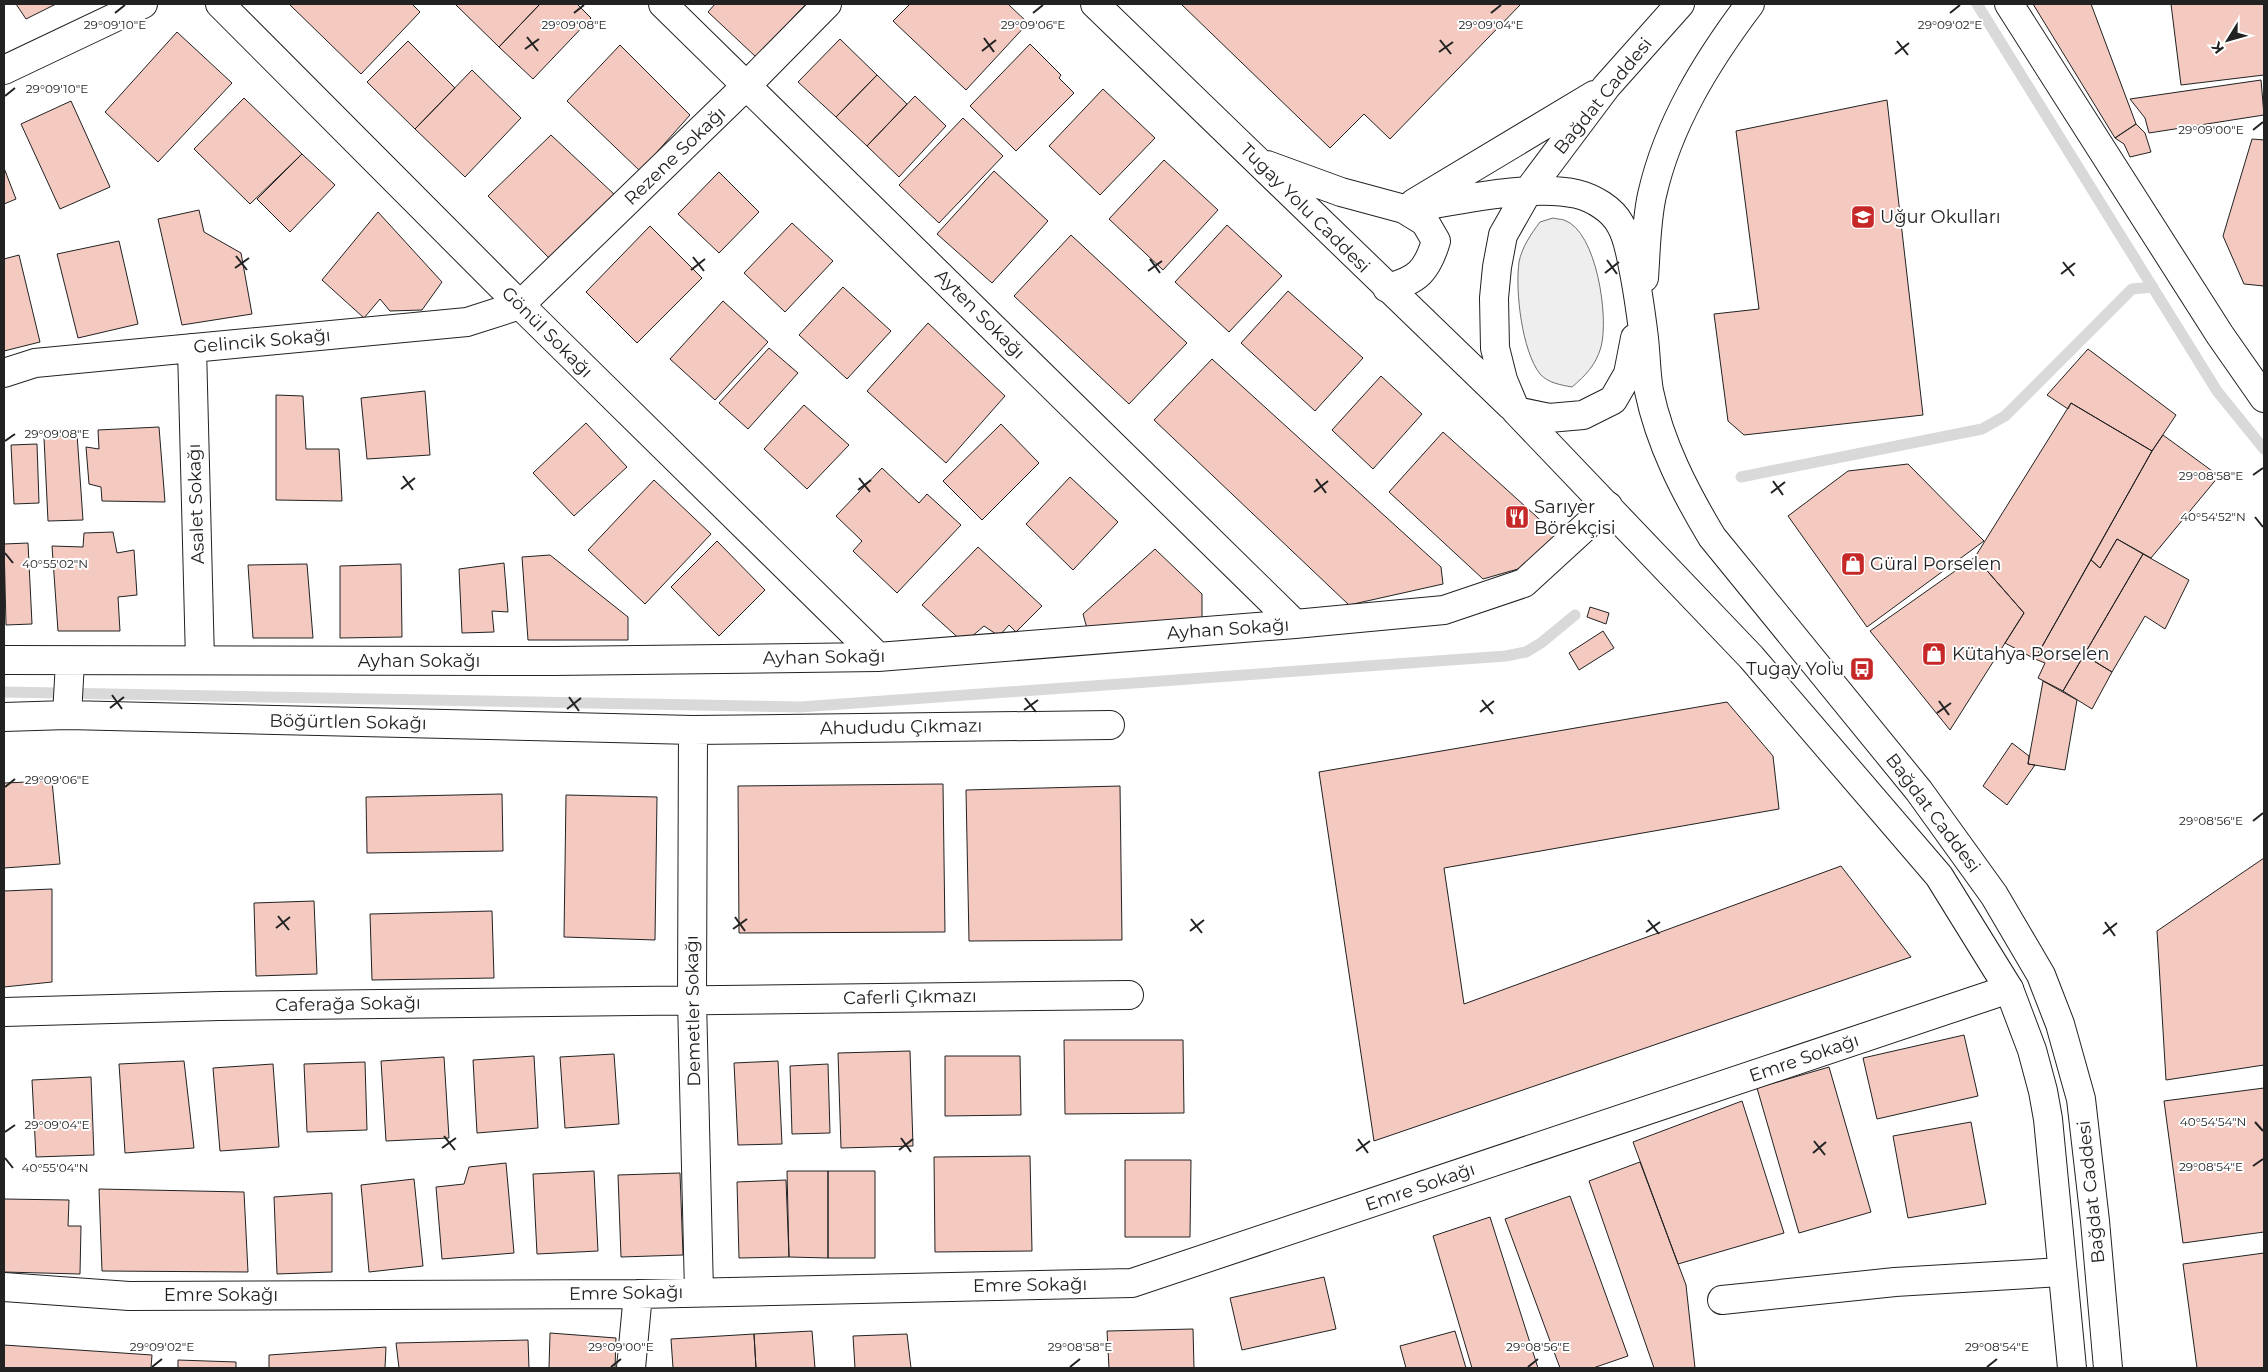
<svg xmlns="http://www.w3.org/2000/svg" width="2268" height="1372" font-family="Montserrat,sans-serif">
  <style>
    .green { fill: #eee; stroke: #6f6f6f }
    .lines { fill: none; stroke-linecap: round; stroke-linejoin: round }
    .stream { stroke: #d9d9d9; stroke-width: 11 }
    .building { fill: #f3c9c0; stroke: #222 }
    .minor-casing { stroke: #222; stroke-width: 30 }
    .major-casing { stroke: #222; stroke-width: 30 }
    .minor { stroke: #fff; stroke-width: 28 }
    .major { stroke: #fff; stroke-width: 28 }
    .ticks { fill: none; stroke: #222; stroke-width: 2 }
    .labels { text-anchor: middle; stroke-width: 4; stroke-linejoin: round; paint-order: stroke }
    .street-label { font-size: 18px; fill: #222; stroke: #fff }
    .poi-label { font-size: 18px; fill: #222; stroke: #fff; text-anchor: start }
    .ticks-label { font-size: 12px; text-anchor: middle; fill: #222; stroke: #fff; stroke-width: 4; stroke-linejoin: round; paint-order: stroke }
  </style>
  <rect width="100%" height="100%" fill="#fff"/>
  <path class="green" d="M1553,218C1556,219 1561,219 1564,220C1597,231 1609,318 1601,347C1596,365 1585,376 1572,387C1561,385 1548,383 1540,374C1522,351 1515,291 1519,262C1522,247 1531,234 1540,222Z"/>
  <g class="lines">
    <path class="stream" d="M1977,4L2217,391L2264,449
      M1741,477L1982,429L2005,416L2132,289L2153,287
      M4,692L800,707L1506,656L1526,652L1541,643L1575,615"/>
  </g>
  <path class="building" d="M16,4H56L26,19Z
    M289,4H412L420,12L361,74Z
    M455,4H540L499,47Z
    M540,4H577L591,18L533,79L499,47Z
    M715,4H806L756,57L708,12Z
    M910,4H1008L1028,23L966,90L893,21Z
    M1181,4H1521L1390,139L1364,114L1330,148Z
    M2033,4H2091L2136,124L2115,138Z
    M2171,4H2264V75L2181,85Z
    M177,32L232,83L158,162L105,112Z
    M840,39L877,75L836,117L798,82Z
    M408,41L455,88L415,129L367,82Z
    M1030,44L1061,75L1059,78L1074,93L1016,151L970,106Z
    M620,45L690,115L640,171L567,101Z
    M472,70L521,118L465,177L415,129Z
    M877,75L907,104L867,146L836,117Z
    M2261,80L2264,115L2149,133L2145,118L2130,99Z
    M1103,89L1155,138L1100,195L1049,146Z
    M915,96L946,126L899,177L867,146Z
    M244,98L302,154L250,204L194,149Z
    M1887,100L1923,415L1744,435L1728,421L1714,314L1759,309L1736,131Z
    M71,101L110,187L60,209L21,124Z
    M963,118L1003,156L939,223L899,185Z
    M2136,124L2145,133L2151,152L2130,157L2124,144L2115,138Z
    M551,135L616,196L552,261L488,196Z
    M2252,139L2264,140V286L2244,284L2223,236Z
    M302,154L335,185L290,232L257,199Z
    M1164,160L1218,210L1163,270L1109,219Z
    M4,168L16,199L4,204Z
    M994,171L1048,221L992,283L937,234Z
    M719,172L759,212L719,253L678,214Z
    M199,210L204,232L241,253L252,314L182,325L158,219Z
    M378,212L442,282L422,310L390,311L380,299L364,318L322,280Z
    M792,223L833,261L785,312L744,273Z
    M1227,225L1282,276L1229,332L1175,282Z
    M650,226L702,278L637,343L586,292Z
    M1071,235L1187,343L1129,404L1014,296Z
    M119,241L138,324L78,338L57,254Z
    M19,255L40,342L4,351V259Z
    M843,287L891,331L847,379L799,335Z
    M1288,291L1363,358L1315,411L1241,343Z
    M723,301L768,342L715,400L670,359Z
    M928,323L1005,396L946,463L867,391Z
    M769,348L798,373L748,429L719,403Z
    M2088,349L2176,415L2152,451L2071,403L2068,409L2047,395Z
    M1212,359L1441,567L1443,584L1349,605L1154,420Z
    M1381,376L1422,414L1373,469L1332,430Z
    M425,391L430,455L367,459L361,398Z
    M276,395L303,396L306,449H339L342,501L276,500Z
    M2071,403L2152,451L2035,659L2005,643L2024,613L1975,557Z
    M804,405L849,445L807,489L764,449Z
    M586,423L627,467L574,516L533,473Z
    M1001,424L1039,463L982,520L943,481Z
    M159,427L165,502L102,501L101,487L89,484L86,447L99,449L98,430Z
    M1443,432L1558,536L1532,565L1483,579L1389,492Z
    M77,434L83,520L48,521L44,438Z
    M2163,435L2219,476L2151,558L2117,539L2100,568L2091,560L2152,451Z
    M37,444L39,503L14,504L11,445Z
    M1908,464L1984,541L1867,627L1788,516L1848,471Z
    M882,468L919,503L927,494L961,525L897,593L853,551L862,541L836,516Z
    M1070,477L1118,522L1073,570L1026,524Z
    M654,480L711,534L645,604L588,550Z
    M113,532L117,553L134,550L137,595L118,597L120,631H58L52,546L83,547L84,533Z
    M2117,539L2143,554L2063,691L2038,678L2045,663L2035,659L2091,560L2100,568Z
    M717,541L765,590L719,636L671,587Z
    M28,543L32,624L6,625L4,544Z
    M978,547L1042,606L1016,632L1009,625L999,636L984,626L964,643L922,605Z
    M1155,549L1202,594V621L1088,632L1083,614Z
    M2143,554L2189,580L2165,629L2145,616L2112,672L2084,655Z
    M550,555L628,617V640H528L522,557Z
    M1975,557L2024,613L1950,730L1870,631Z
    M504,563L508,612L492,611L494,632L462,633L459,569Z
    M307,564L313,638H253L248,565Z
    M401,564L402,637L340,638V566Z
    M1590,607L1609,613L1606,624L1587,617Z
    M1603,631L1614,648L1579,670L1569,653Z
    M2084,655L2112,672L2092,709L2063,691Z
    M2043,681L2077,700L2065,770L2028,764Z
    M1727,702L1773,756L1779,809L1444,868L1464,1004L1841,866L1911,957L1374,1141L1319,772Z
    M2012,743L2029,756L2028,764L2035,765L2007,805L1983,786Z
    M52,781L60,864L4,868V783Z
    M943,784L945,932L739,933L738,786Z
    M1120,786L1122,940L969,941L966,790Z
    M502,794L503,851L367,853L366,797Z
    M566,795L657,797L655,940L564,937Z
    M2264,858V1065L2166,1080L2157,931Z
    M52,889V982L4,987V891Z
    M314,901L317,974L256,976L254,903Z
    M492,911L494,978L372,980L370,914Z
    M1964,1035L1978,1096L1877,1119L1863,1058Z
    M1064,1040H1183L1184,1113L1065,1114Z
    M910,1051L913,1146L841,1148L838,1053Z
    M614,1054L619,1124L565,1128L560,1057Z
    M534,1056L538,1128L477,1133L473,1060Z
    M945,1056H1020L1021,1115L945,1116Z
    M444,1057L449,1138L386,1141L381,1061Z
    M184,1061L194,1148L125,1153L119,1064Z
    M778,1061L782,1144L738,1145L734,1063Z
    M365,1062L367,1130L307,1132L304,1064Z
    M273,1064L279,1147L220,1151L213,1068Z
    M828,1064L830,1133L792,1134L790,1066Z
    M1829,1067L1871,1212L1799,1233L1757,1088Z
    M91,1077L94,1155L36,1157L32,1080Z
    M2264,1088V1232L2183,1243L2164,1101Z
    M1742,1101L1784,1233L1678,1264L1633,1142Z
    M1971,1122L1986,1204L1908,1218L1893,1136Z
    M1030,1156L1032,1251L935,1252L934,1157Z
    M1125,1160H1191L1190,1237H1125Z
    M1640,1162L1686,1285L1695,1368H1654L1589,1181Z
    M506,1163L514,1253L442,1259L436,1187L464,1184L469,1167Z
    M594,1171L598,1251L537,1254L533,1174Z
    M787,1171H828V1258L789,1257Z
    M828,1171H875V1258H828Z
    M680,1173L683,1255L621,1257L618,1175Z
    M414,1179L423,1266L369,1272L361,1185Z
    M786,1180L789,1257L739,1258L737,1182Z
    M99,1189L244,1192L248,1272L102,1271Z
    M332,1193V1272L277,1274L274,1197Z
    M1570,1196L1628,1356L1593,1368H1560L1505,1219Z
    M4,1199L69,1200L68,1226H81L80,1274L4,1272Z
    M1490,1217L1538,1368H1472L1433,1236Z
    M2264,1253V1368H2197L2183,1264Z
    M1324,1277L1336,1329L1242,1350L1230,1298Z
    M1193,1329L1194,1368H1109L1107,1331Z
    M812,1331L815,1368H756L754,1334Z
    M1455,1331L1466,1368H1406L1400,1346Z
    M550,1333L616,1338L615,1368H549Z
    M754,1334L756,1368H673L671,1339Z
    M907,1334L911,1368H855L853,1336Z
    M528,1340L529,1368H399L396,1343Z
    M4,1345L152,1355L151,1368H4Z
    M386,1347L385,1368H269V1355Z
    M178,1360L236,1362V1368H178Z"/>
  <g class="lines">
    <defs>
      <path id="minor" d="M220,4L520,305L878,657
        M663,4L1295,624
        M2009,4L2220,335L2264,398
        M4,70L143,4
        M192,348L200,660
        M4,373L35,363L467,322L520,305L747,85L827,4
        M4,660L554,661L878,657L1295,624L1444,610L1524,583L1608,506
        M67,715L70,662
        M4,717L67,715L693,730L1110,725
        M693,730L692,1000L699,1292
        M4,1012L220,1006L1129,995
        M4,1287L129,1296L638,1294L1132,1283L2009,989
        M1722,1300L1895,1282L2062,1272
        M631,1368L638,1294"/>
      <path id="major" d="M1095,4L1511,406
        M1680,4L1606,87L1528,191L1503,235L1497,267L1494,298L1495,348L1503,380L1516,411L1751,657L1939,876L2009,989L2032,1050L2043,1091L2048,1119L2072,1368
        M1267,165L1341,192L1404,209L1425,222L1436,241C1427,271 1417,281 1387,288
        M1414,203L1594,95
        M1404,209C1452,202 1531,183 1577,194C1593,198 1612,209 1620,224C1628,237 1630,252 1633,267C1638,291 1641,314 1644,338C1646,356 1646,374 1649,391C1660,444 1685,492 1712,537L1919,791L1994,895L2041,975L2060,1024L2081,1099L2095,1221L2108,1368
        M1644,278C1646,251 1646,222 1652,195C1668,124 1707,61 1750,4
        M1516,411L1549,418L1583,415L1613,400L1628,374L1635,338"/>
    </defs>
    <use href="#minor" class="minor-casing"/>
    <use href="#major" class="major-casing"/>
    <use href="#minor" class="minor"/>
    <use href="#major" class="major"/>
  </g>
  <path class="ticks" d="M115,13L125,5M574,13L584,5M1033,13L1043,5M1491,13L1501,5M1950,13L1960,5M527,37L538,51M984,38L994,52M1440,40L1451,54M1897,41L1908,55M525,49L539,39M982,51L996,40M1439,52L1453,42M1895,54L1909,43M5,96L15,88M2253,130L2263,122M236,256L247,270M693,257L704,271M1150,259L1160,273M1607,260L1617,274M2063,262L2074,276M235,268L249,258M691,270L705,259M1148,271L1162,261M1605,273L1619,262M2061,274L2075,263M5,441L15,434M2253,475L2263,468M403,476L413,490M859,478L870,492M1316,479L1326,493M1773,481L1783,495M401,489L415,478M858,490L871,480M1314,492L1328,481M1771,493L1785,482M2255,517L2263,527M5,553L13,563M112,695L122,709M569,697L579,711M1025,698L1036,712M1482,700L1493,714M1939,701L1949,715M110,708L124,697M567,709L581,698M1024,710L1038,700M1480,712L1494,701M1937,713L1951,703M5,787L15,779M2253,821L2263,813M278,916L289,930M735,917L745,931M1191,919L1202,933M1648,920L1659,934M2105,922L2115,936M276,928L290,917M733,929L747,919M1190,931L1204,920M1646,932L1660,922M2103,934L2117,923M2255,1122L2263,1131M5,1132L15,1125M444,1136L455,1150M901,1138L911,1152M1358,1139L1368,1153M1814,1141L1825,1155M442,1148L456,1138M899,1150L913,1139M1356,1151L1370,1141M1813,1153L1826,1142M5,1158L13,1168M2253,1166L2263,1159M152,1367L162,1359M611,1367L621,1359M1070,1367L1080,1359M1528,1367L1538,1359M1987,1367L1997,1359"/>
  <defs>
    <symbol id="school-square" viewBox="-11 -11 22 22"><rect x="-9" y="-9" width="18" height="18" rx="4" fill="#c62828" stroke="#fff"/><path d="M0-5L7-2L0 1L-7-2ZM-4 1L0 2.5L4 1V4Q0 6-4 4Z" fill="#fff"/></symbol>
    <symbol id="restaurant-square" viewBox="-11 -11 22 22"><rect x="-9" y="-9" width="18" height="18" rx="4" fill="#c62828" stroke="#fff"/><path d="M-5-6h1v4h1v-4h1v4h1v-4h1v5L-1.5 .5V6h-2V.5L-5-1ZM5-6V6H3V1.5H1.5Q1.5-4 5-6Z" fill="#fff"/></symbol>
    <symbol id="shop-square" viewBox="-11 -11 22 22"><rect x="-9" y="-9" width="18" height="18" rx="4" fill="#c62828" stroke="#fff"/><path d="M-5-2.5h2.3a2.7 3.5 0 0 1 5.4 0H5L5.5 6h-11ZM-1.5-2.5h3a1.5 2.3 0 0 0-3 0Z" fill="#fff"/></symbol>
    <symbol id="bus-square" viewBox="-11 -11 22 22"><rect x="-9" y="-9" width="18" height="18" rx="4" fill="#c62828" stroke="#fff"/><path d="M-5-6H5V4H4V6H2V4H-2V6H-4V4H-5ZM-3.5-4V0h7V-4ZM-3.5 1.2v1.5H-2V1.2ZM2 1.2v1.5H3.5V1.2Z" fill="#fff"/></symbol>
  </defs>
  <g fill-rule="evenodd">
    <use href="#school-square" x="1849" y="203" width="28" height="28"/>
    <use href="#restaurant-square" x="1503" y="503" width="28" height="28"/>
    <use href="#shop-square" x="1839" y="550" width="28" height="28"/>
    <use href="#shop-square" x="1920" y="640" width="28" height="28"/>
    <use href="#bus-square" x="1848" y="655" width="28" height="28"/>
  </g>
  <g class="labels">
    <g class="street-label">
      <text transform="translate(1603 96) rotate(-51)" y="6">Bağdat Caddesi</text>
      <text transform="translate(675 156) rotate(-44)" y="6">Rezene Sokağı</text>
      <text transform="translate(1305 208) rotate(45)" y="6">Tugay Yolu Caddesi</text>
      <text transform="translate(980 314) rotate(45)" y="6">Ayten Sokağı</text>
      <text transform="translate(547 332) rotate(45)" y="6">Gönül Sokağı</text>
      <text transform="translate(262 341) rotate(-5)" y="6">Gelincik Sokağı</text>
      <text transform="translate(196 504) rotate(-92)" y="6">Asalet Sokağı</text>
      <text transform="translate(1228 629) rotate(-4)" y="6">Ayhan Sokağı</text>
      <text transform="translate(824 657) rotate(-1)" y="6">Ayhan Sokağı</text>
      <text x="419" y="667">Ayhan Sokağı</text>
      <text transform="translate(348 722) rotate(1)" y="6">Böğürtlen Sokağı</text>
      <text transform="translate(901 727) rotate(-1)" y="6">Ahududu Çıkmazı</text>
      <text transform="translate(1933 813) rotate(53)" y="6">Bağdat Caddesi</text>
      <text transform="translate(910 997) rotate(-1)" y="6">Caferli Çıkmazı</text>
      <text transform="translate(348 1004) rotate(-1)" y="6">Caferağa Sokağı</text>
      <text transform="translate(693 1011) rotate(-91)" y="6">Demetler Sokağı</text>
      <text transform="translate(1804 1058) rotate(-19)" y="6">Emre Sokağı</text>
      <text transform="translate(1420 1187) rotate(-19)" y="6">Emre Sokağı</text>
      <text transform="translate(2091 1192) rotate(-96)" y="6">Bağdat Caddesi</text>
      <text transform="translate(1030 1285) rotate(-1)" y="6">Emre Sokağı</text>
      <text transform="translate(626 1293) rotate(-1)" y="6">Emre Sokağı</text>
      <text x="221" y="1301">Emre Sokağı</text>
    </g>
    <g class="poi-label">
      <text x="1880" y="223">Uğur Okulları</text>
      <text x="1534" y="513">Sarıyer<tspan x="1534" dy="21">Börekçisi</tspan></text>
      <text x="1870" y="570">Güral Porselen</text>
      <text x="1952" y="660">Kütahya Porselen</text>
      <text x="1844" y="675" text-anchor="end">Tugay Yolu</text>
    </g>
  </g>
  <g class="ticks-label">
    <text x="115" y="29">29°09'10"E</text>
    <text x="574" y="29">29°09'08"E</text>
    <text x="1033" y="29">29°09'06"E</text>
    <text x="1491" y="29">29°09'04"E</text>
    <text x="1950" y="29">29°09'02"E</text>
    <text x="57" y="93">29°09'10"E</text>
    <text x="2211" y="134">29°09'00"E</text>
    <text x="57" y="438">29°09'08"E</text>
    <text x="2211" y="480">29°08'58"E</text>
    <text x="2213" y="521">40°54'52"N</text>
    <text x="55" y="568">40°55'02"N</text>
    <text x="57" y="784">29°09'06"E</text>
    <text x="2211" y="825">29°08'56"E</text>
    <text x="2213" y="1126">40°54'54"N</text>
    <text x="57" y="1129">29°09'04"E</text>
    <text x="2211" y="1171">29°08'54"E</text>
    <text x="55" y="1172">40°55'04"N</text>
    <text x="162" y="1351">29°09'02"E</text>
    <text x="621" y="1351">29°09'00"E</text>
    <text x="1080" y="1351">29°08'58"E</text>
    <text x="1538" y="1351">29°08'56"E</text>
    <text x="1997" y="1351">29°08'54"E</text>
  </g>
  <rect width="2268" height="1372" fill="none" stroke="#222222" stroke-width="10"/>
  <g transform="translate(2228 40) rotate(233)" stroke="#ffffff" stroke-width="4" paint-order="stroke">
  <path d="M0-4L9 19L0 12L-9 19Z" fill="#222222"/>
  <text y="-8" font-size="14" font-weight="bold" text-anchor="middle" fill="#222222">K</text>
  </g>
</svg>
